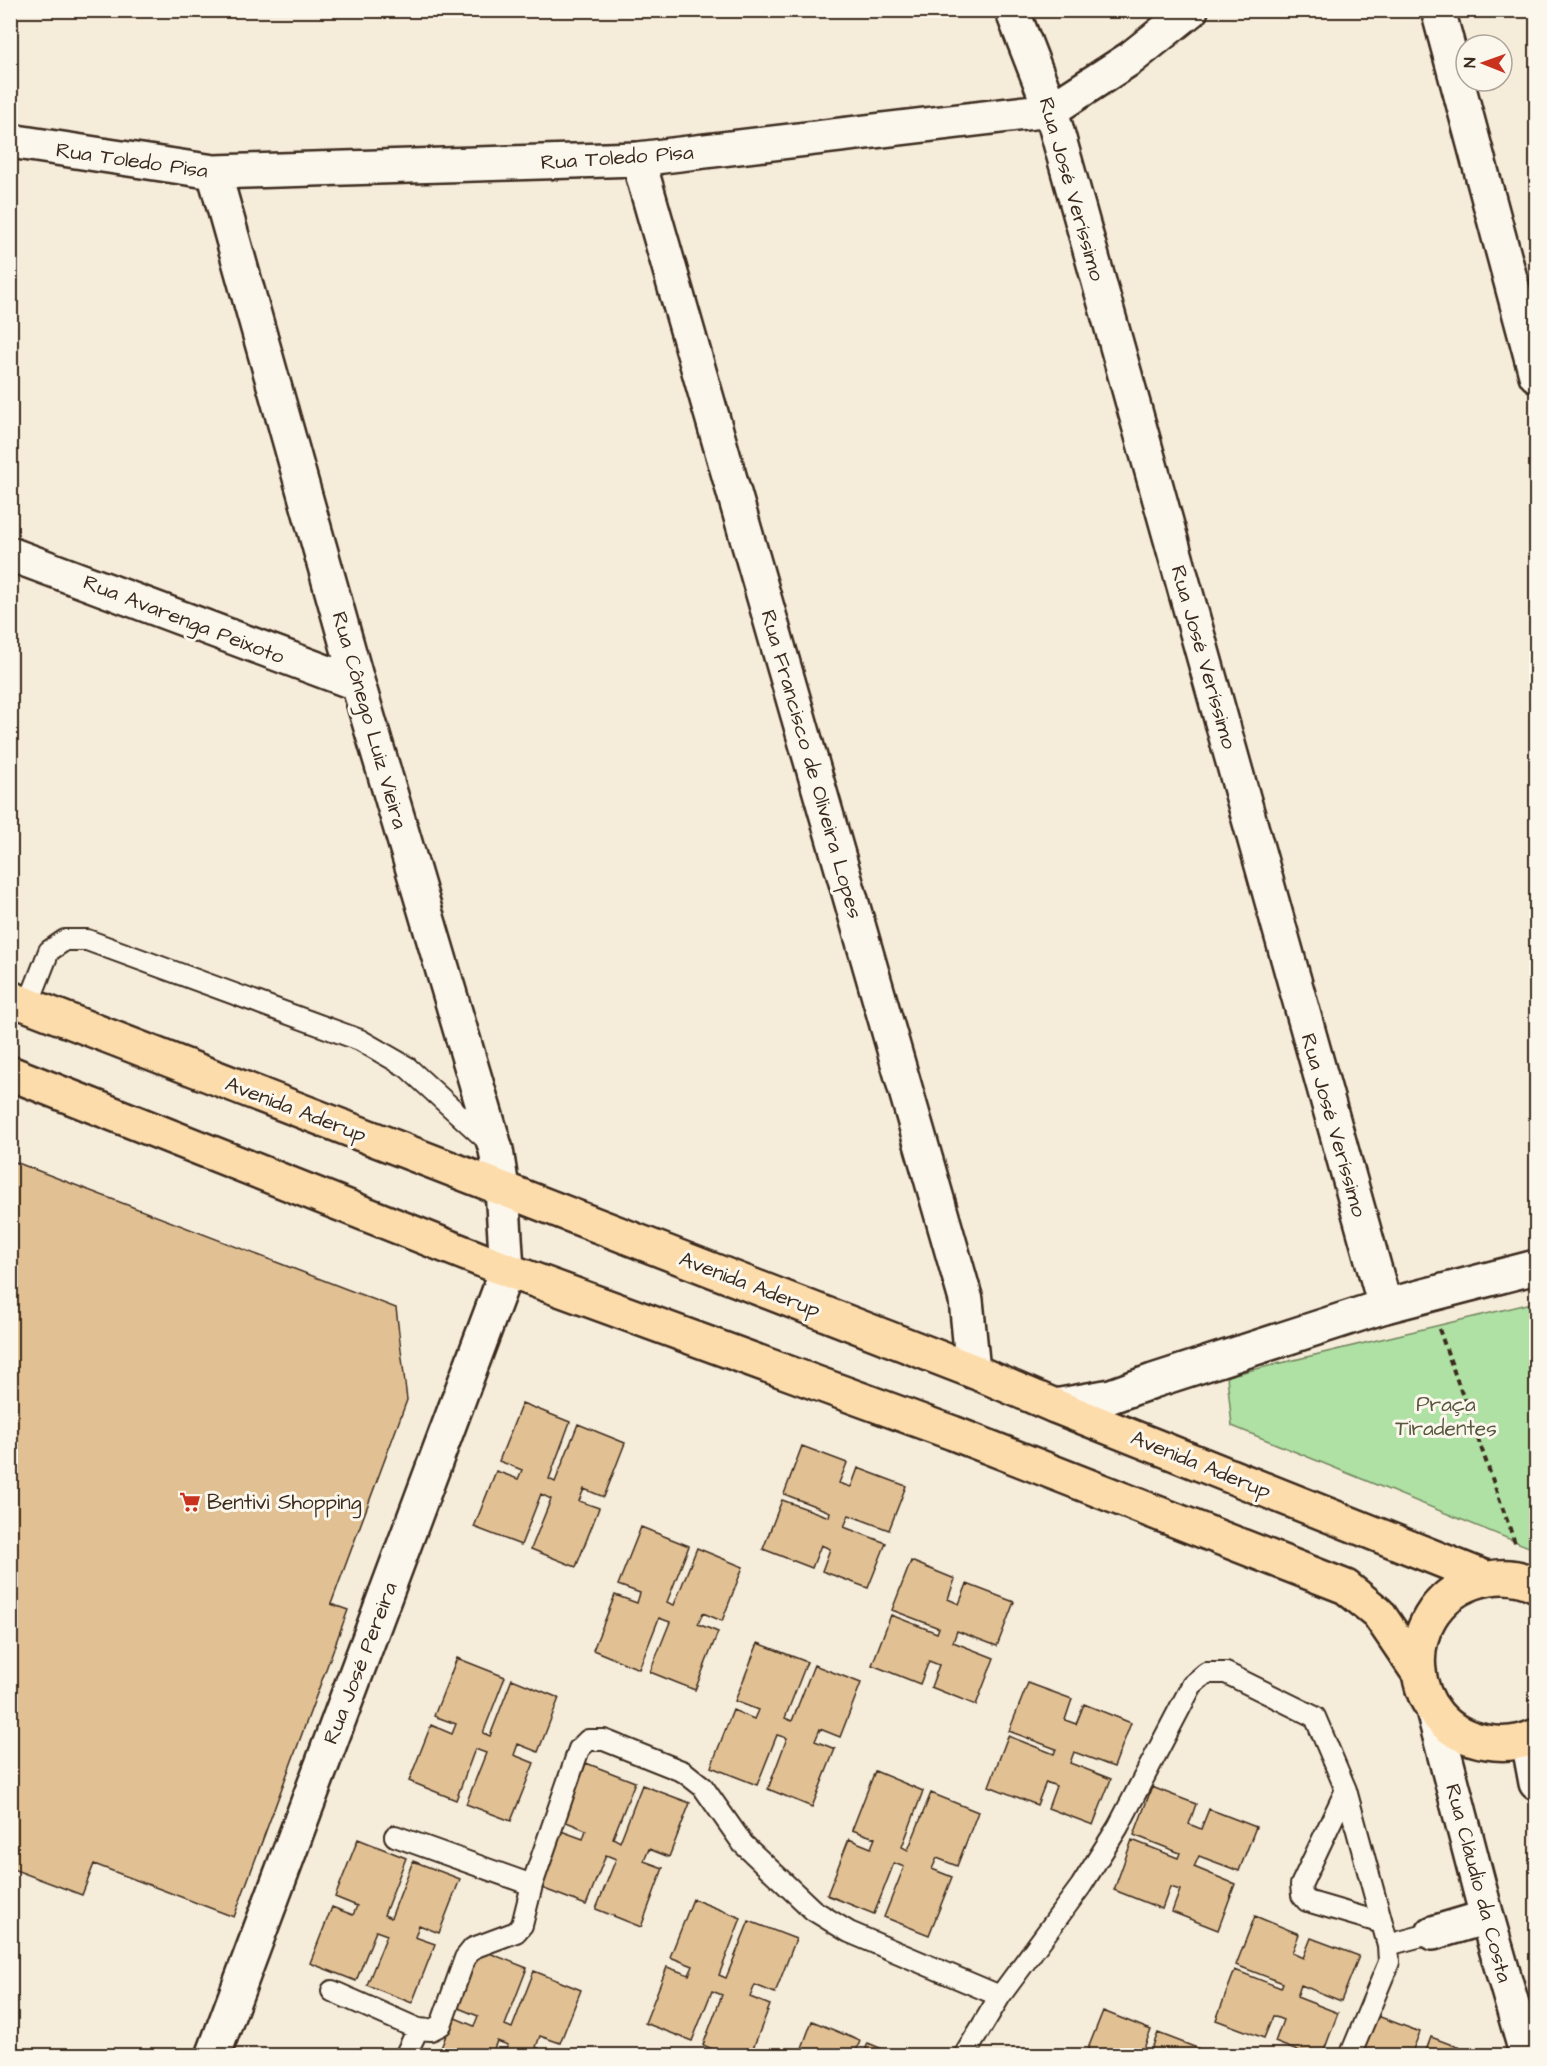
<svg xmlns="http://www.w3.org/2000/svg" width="1547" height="2066" font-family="'Architects Daughter',sans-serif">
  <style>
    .green { fill: #aee1a3; stroke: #748660; stroke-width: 1.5 }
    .building { fill: #e1c194; stroke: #3b2a1e; stroke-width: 1.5 }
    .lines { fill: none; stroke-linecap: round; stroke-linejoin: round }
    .service-casing { stroke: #3b2a1e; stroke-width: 24 }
    .minor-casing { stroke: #3b2a1e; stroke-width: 38 }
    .tertiary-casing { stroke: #3b2a1e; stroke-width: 38 }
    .secondary-casing { stroke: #3b2a1e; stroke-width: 38 }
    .primary-casing { stroke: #3b2a1e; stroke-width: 38 }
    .path { stroke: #3b2a1e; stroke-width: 4; stroke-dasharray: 6 4.5; stroke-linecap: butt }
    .service { stroke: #fbf7ec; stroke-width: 20 }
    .minor { stroke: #fbf7ec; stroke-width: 33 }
    .tertiary { stroke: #fbf7ec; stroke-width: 33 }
    .secondary { stroke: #fbf7ec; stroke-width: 33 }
    .primary { stroke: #fddcac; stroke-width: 33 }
    .labels { text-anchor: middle; stroke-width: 6; stroke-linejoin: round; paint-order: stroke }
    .street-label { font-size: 21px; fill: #3b2a1e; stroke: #fbf7ec }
    .park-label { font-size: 21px; fill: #58583f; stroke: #fbf7ec }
    .poi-label { font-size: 21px; fill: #3b2a1e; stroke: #fbf7ec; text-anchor: start }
  </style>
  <rect width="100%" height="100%" fill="#f6ecda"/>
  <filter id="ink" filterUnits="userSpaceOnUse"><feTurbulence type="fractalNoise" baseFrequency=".0167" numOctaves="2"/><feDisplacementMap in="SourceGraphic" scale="12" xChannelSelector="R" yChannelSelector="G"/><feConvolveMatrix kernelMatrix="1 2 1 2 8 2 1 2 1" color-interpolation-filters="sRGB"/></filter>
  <g filter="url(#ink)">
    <path class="green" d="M1536,1302V1550L1232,1426L1227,1376Z"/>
    <path class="building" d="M10,1160L396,1308L407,1400L331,1604L348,1610L234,1917L94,1864L82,1895L10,1868Z
      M522,1403L570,1422L549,1479L555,1482L578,1424L625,1443L604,1497L584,1489L579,1501L599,1508L576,1567L531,1549L551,1499L541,1494L521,1545L474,1527L496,1471L518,1479L522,1470L499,1461Z
      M802,1446L847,1463L839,1483L851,1487L858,1468L906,1486L889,1530L849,1515L844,1527L886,1543L868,1588L822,1571L830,1549L821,1545L812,1568L763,1549L782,1500L829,1517L830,1512L784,1494Z
      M641,1527L689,1546L667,1602L674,1605L697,1548L743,1567L722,1621L703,1613L698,1624L718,1632L695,1690L650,1672L670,1622L659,1618L639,1669L593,1650L615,1595L637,1603L640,1593L618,1585Z
      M911,1561L955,1579L948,1599L959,1604L967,1584L1014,1602L997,1646L957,1631L953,1642L994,1658L976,1705L931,1687L939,1665L929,1661L920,1684L872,1665L891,1615L937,1633L939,1628L892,1610Z
      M758,1643L807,1662L785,1718L792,1721L814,1665L861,1683L840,1737L820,1729L815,1741L835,1749L812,1807L768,1789L787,1738L777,1735L757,1785L711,1767L733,1710L754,1719L758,1710L735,1701Z
      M457,1658L505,1677L483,1733L490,1736L512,1679L559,1698L538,1752L518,1744L514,1755L534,1763L511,1821L466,1804L486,1753L475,1749L456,1800L409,1781L431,1725L452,1734L456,1724L434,1716Z
      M1028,1683L1072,1699L1065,1720L1076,1724L1084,1704L1131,1723L1114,1767L1074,1752L1070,1763L1111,1779L1093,1825L1048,1808L1056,1786L1046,1782L1037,1805L989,1786L1008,1736L1054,1754L1056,1749L1009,1731Z
      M586,1763L635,1782L613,1838L620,1842L642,1785L690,1803L669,1857L649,1849L644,1861L663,1868L641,1927L596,1909L616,1859L606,1855L586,1905L539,1887L561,1831L583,1839L586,1830L564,1821Z
      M875,1771L923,1791L902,1847L908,1850L931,1793L978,1812L957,1866L937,1858L932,1869L952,1877L929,1935L884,1917L904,1867L894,1863L874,1914L827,1895L849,1839L871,1848L875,1838L852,1830Z
      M1152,1787L1196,1804L1189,1824L1201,1829L1209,1809L1256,1827L1239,1871L1199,1856L1194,1867L1235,1884L1218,1930L1172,1912L1180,1890L1170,1887L1162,1909L1114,1890L1132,1840L1178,1858L1180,1853L1134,1835Z
      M358,1839L406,1858L384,1915L391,1918L413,1861L460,1879L439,1933L419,1925L415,1937L435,1944L412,2003L367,1985L387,1935L376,1931L356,1981L310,1963L332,1907L353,1915L357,1906L335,1897Z
      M693,1899L741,1918L719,1975L726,1978L749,1921L796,1939L775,1993L755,1985L750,1997L770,2005L750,2056H729L703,2045L722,1995L712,1991L692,2041L645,2023L667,1967L689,1975L693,1966L670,1957Z
      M1255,1916L1299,1934L1292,1953L1303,1958L1311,1938L1359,1956L1341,2001L1301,1985L1297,1997L1338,2013L1322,2056H1310L1275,2042L1283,2020L1273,2016L1264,2038L1216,2020L1235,1970L1281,1988L1283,1983L1236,1965Z
      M479,1949L527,1968L505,2025L512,2028L534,1971L581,1990L560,2043L540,2036L536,2047L555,2056H503L508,2045L497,2041L491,2056H438L453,2017L474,2026L478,2016L456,2007Z
      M1103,2011L1151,2030L1141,2056H1085Z
      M1375,2015L1420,2032L1412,2052L1421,2056H1360Z
      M812,2021L860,2041L854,2056H799Z
      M1158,2033L1205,2051L1204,2056H1149Z
      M1431,2037L1479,2055V2056H1424Z
      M868,2043L899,2056H863Z"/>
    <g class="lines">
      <defs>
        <path id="service" d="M28,1005L49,951L65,940H87L360,1040L407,1067L490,1143
          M1346,1790L1301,1885L1302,1895L1307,1901L1382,1923
          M395,1836L532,1885
          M1388,1945L1433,1933
          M332,1991L418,2029L431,2030L441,2025L465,1958L473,1948L516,1932L522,1925L532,1885L579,1749L588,1740H604L684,1772L703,1787L743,1844L813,1910L849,1932L1000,1996
          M405,2056L418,2029
          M964,2056L1000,1996L1081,1886L1118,1827L1192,1685L1206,1673H1226L1315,1717L1346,1790L1388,1945L1389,1962L1350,2056"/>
        <path id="minor" d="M1012,10L1051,110L1385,1306
          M1438,10L1536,375
          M10,141L214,172L638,159L1051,110L1131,58L1191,10
          M638,159L966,1300L973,1371
          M10,554L358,684
          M1433,1933L1487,1917
          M213,2056L507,1270L502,1188L496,1150L358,684L214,172"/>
        <path id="tertiary" d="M1433,1710L1487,1917L1527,2056
          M1528,1740L1536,1783"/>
        <path id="secondary" d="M1055,1406L1111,1396L1153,1381L1385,1306L1536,1267"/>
        <path id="primary" d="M10,998L973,1371L1055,1406L1486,1578
          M10,1073L507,1270L953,1433L1346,1587L1378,1613L1418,1672
          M1536,1585C1517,1575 1495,1575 1474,1582C1394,1610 1402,1729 1487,1742C1504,1745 1521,1743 1536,1736"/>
      </defs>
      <use href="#service" class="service-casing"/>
      <use href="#minor" class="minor-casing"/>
      <use href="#tertiary" class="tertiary-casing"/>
      <use href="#secondary" class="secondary-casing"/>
      <use href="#primary" class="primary-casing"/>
      <path class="path" d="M1439,1329L1515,1543"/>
      <use href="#service" class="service"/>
      <use href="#minor" class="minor"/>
      <use href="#tertiary" class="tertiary"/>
      <use href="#secondary" class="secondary"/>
      <use href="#primary" class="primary"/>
    </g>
  </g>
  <defs>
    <symbol id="supermarket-bare" viewBox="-9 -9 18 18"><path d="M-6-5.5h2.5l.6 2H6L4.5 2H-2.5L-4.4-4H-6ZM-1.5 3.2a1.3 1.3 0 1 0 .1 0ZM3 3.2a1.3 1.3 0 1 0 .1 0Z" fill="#c8321e" stroke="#fbf7ec" stroke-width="2.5" paint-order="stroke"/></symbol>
  </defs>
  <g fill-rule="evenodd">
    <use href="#supermarket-bare" x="175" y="1487" width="30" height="30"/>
  </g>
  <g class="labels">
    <g class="street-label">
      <text transform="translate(617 157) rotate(-4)" y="7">Rua Toledo Pisa</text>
      <text transform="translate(132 160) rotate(8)" y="7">Rua Toledo Pisa</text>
      <text transform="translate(1072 189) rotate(74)" y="7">Rua José Veríssimo</text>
      <text transform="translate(184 619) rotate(21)" y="7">Rua Avarenga Peixoto</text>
      <text transform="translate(1204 657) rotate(74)" y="7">Rua José Veríssimo</text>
      <text transform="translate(370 720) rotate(74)" y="7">Rua Cônego Luiz Vieira</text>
      <text transform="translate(812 764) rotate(74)" y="7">Rua Francisco de Oliveira Lopes</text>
      <text transform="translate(296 1109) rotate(21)" y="7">Avenida Aderup</text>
      <text transform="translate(1334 1125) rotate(74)" y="7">Rua José Veríssimo</text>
      <text transform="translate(750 1284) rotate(21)" y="7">Avenida Aderup</text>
      <text transform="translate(1201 1464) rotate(22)" y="7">Avenida Aderup</text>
      <text transform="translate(360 1663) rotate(-69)" y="7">Rua José Pereira</text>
      <text transform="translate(1479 1883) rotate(75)" y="7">Rua Cláudio da Costa</text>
    </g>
    <g class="park-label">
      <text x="1446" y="1411">Praça<tspan x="1446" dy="24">Tiradentes</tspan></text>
    </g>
    <g class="poi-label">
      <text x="207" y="1509">Bentivi Shopping</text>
    </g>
  </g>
  <rect width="1547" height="2066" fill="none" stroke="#fbf7ec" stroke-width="36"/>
  <rect x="18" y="18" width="1511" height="2030" fill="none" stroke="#3b2a1e" stroke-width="2" filter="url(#ink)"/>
  <g transform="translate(1484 63) rotate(271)"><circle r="28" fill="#fbf7ec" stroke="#aea59a" stroke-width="1.5"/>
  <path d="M0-4.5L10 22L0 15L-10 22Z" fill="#c8321e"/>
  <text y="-9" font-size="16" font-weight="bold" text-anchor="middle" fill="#3b2a1e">N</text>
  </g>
</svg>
